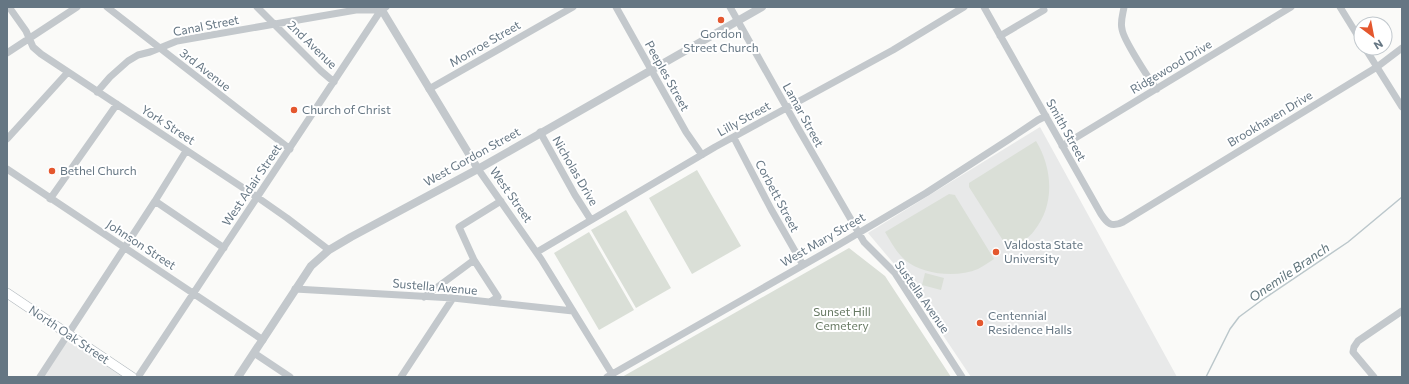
<svg xmlns="http://www.w3.org/2000/svg" width="1409" height="384" font-family="Commissioner,sans-serif">
  <style>
    .built { fill: #e8e9e9 }
    .green { fill: #dadfd7 }
    .lines { fill: none; stroke-linecap: round; stroke-linejoin: round }
    .stream { stroke: #bbc7cb; stroke-width: 1.5 }
    .secondary-casing { stroke: #b3babf; stroke-width: 10 }
    .minor { stroke: #c3c8cc; stroke-width: 7 }
    .tertiary { stroke: #c3c8cc; stroke-width: 8 }
    .secondary { stroke: #fff; stroke-width: 9 }
    .poi-dot { fill: #e4572e; stroke: #fff; stroke-width: 1.5 }
    .labels { text-anchor: middle; stroke-width: 4; stroke-linejoin: round; paint-order: stroke }
    .street-label { font-size: 12px; fill: #657683; stroke: #fff }
    .poi-label { font-size: 12px; fill: #657683; stroke: #fff; text-anchor: start }
    .park-label { font-size: 12px; fill: #687a64; stroke: #fff }
    .water-label { font-size: 13px; font-style: italic; fill: #60757c; stroke: #fff }
  </style>
  <rect width="100%" height="100%" fill="#fafaf8"/>
  <path class="built" d="M1040,127L1177,377H971L900,271L868,233Z
    M68,339L124,377H43Z"/>
  <path class="green" d="M1036,141C1053,169 1055,205 1034,231C1028,239 1017,245 1009,250L969,187V183Z
    M697,170L741,246L692,274L649,198Z
    M949,194L955,195L956,197L994,259C989,262 984,266 978,269C957,278 923,275 905,260C896,252 891,242 885,232Z
    M626,210L671,288L636,308L591,230Z
    M589,232L634,310L599,330L554,253Z
    M849,248L885,276L951,377H622Z
    M925,273L944,278L941,290L922,285Z"/>
  <g class="lines">
    <path class="stream" d="M1206,377L1230,329L1239,317L1262,300L1348,242L1402,197"/>
    <defs>
      <path id="secondary" d="M7,293L132,377"/>
    </defs>
    <use href="#secondary" class="secondary-casing"/>
    <path class="minor" d="M9,7L26,31L33,47L41,54L257,197L287,218L329,250
      M107,7L290,149
      M257,7L321,71L334,82
      M616,7L686,132L702,155
      M730,7L798,128L864,242L895,273L962,377
      M984,7L1101,214C1107,223 1111,228 1123,222L1377,67L1402,48
      M1124,7C1123,14 1120,22 1122,29C1123,39 1150,81 1157,89
      M1340,7L1361,41
      M1000,36L1044,10
      M1365,48L1402,107
      M7,53L77,7
      M429,89L573,7
      M97,92L110,77L128,61L138,55L150,52L177,41L356,10H381
      M540,132L575,195L591,220
      M734,138L771,209L803,265
      M7,139L68,72
      M1062,146L1291,7
      M7,169L263,340
      M478,169L541,259L612,374
      M50,199L117,104
      M155,201L224,248
      M537,252L715,147L893,50L964,7
      M295,289L453,298L573,311
      M424,297L474,260
      M490,302L498,297L474,260L459,227L501,201
      M254,353L290,377
      M40,377L155,201L186,151
      M138,377L381,10L386,7
      M401,377L453,298
      M607,377L835,247L926,193L1008,140L1038,120L1046,116
      M1374,377L1353,352L1354,347L1358,341L1402,311"/>
    <path class="tertiary" d="M380,7L478,169
      M238,377L311,266L329,250L351,237L478,169L762,7"/>
    <use href="#secondary" class="secondary"/>
  </g>
  <g class="poi-dot">
    <circle cx="721" cy="20" r="4"/>
    <circle cx="294" cy="110" r="4"/>
    <circle cx="52" cy="171" r="4"/>
    <circle cx="996" cy="252" r="4"/>
    <circle cx="980" cy="323" r="4"/>
  </g>
  <g class="labels">
    <g class="street-label">
      <text transform="translate(206 26) rotate(-11)" y="4">Canal Street</text>
      <text transform="translate(485 44) rotate(-30)" y="4">Monroe Street</text>
      <text transform="translate(312 45) rotate(44)" y="4">2nd Avenue</text>
      <text transform="translate(1171 67) rotate(-31)" y="4">Ridgewood Drive</text>
      <text transform="translate(205 70) rotate(38)" y="4">3rd Avenue</text>
      <text transform="translate(667 76) rotate(61)" y="4">Peeples Street</text>
      <text transform="translate(803 115) rotate(61)" y="4">Lamar Street</text>
      <text transform="translate(744 119) rotate(-29)" y="4">Lilly Street</text>
      <text transform="translate(1270 119) rotate(-31)" y="4">Brookhaven Drive</text>
      <text transform="translate(168 125) rotate(33)" y="4">York Street</text>
      <text transform="translate(1066 130) rotate(61)" y="4">Smith Street</text>
      <text transform="translate(472 157) rotate(-29)" y="4">West Gordon Street</text>
      <text transform="translate(575 171) rotate(60)" y="4">Nicholas Drive</text>
      <text transform="translate(252 185) rotate(-56)" y="4">West Adair Street</text>
      <text transform="translate(511 195) rotate(55)" y="4">West Street</text>
      <text transform="translate(777 196) rotate(62)" y="4">Corbett Street</text>
      <text transform="translate(823 240) rotate(-30)" y="4">West Mary Street</text>
      <text transform="translate(141 245) rotate(33)" y="4">Johnson Street</text>
      <text transform="translate(435 287) rotate(5)" y="4">Sustella Avenue</text>
      <text transform="translate(922 297) rotate(55)" y="4">Sustella Avenue</text>
      <text transform="translate(69 335) rotate(34)" y="4">North Oak Street</text>
    </g>
    <g class="poi-label">
      <text x="721" y="38" text-anchor="middle">Gordon<tspan x="721" dy="14">Street Church</tspan></text>
      <text x="302" y="114">Church of Christ</text>
      <text x="60" y="175">Bethel Church</text>
      <text x="1004" y="249">Valdosta State<tspan x="1004" dy="14">University</tspan></text>
      <text x="988" y="320">Centennial<tspan x="988" dy="14">Residence Halls</tspan></text>
    </g>
    <g class="park-label">
      <text x="842" y="316">Sunset Hill<tspan x="842" dy="14">Cemetery</tspan></text>
    </g>
    <g class="water-label">
      <text transform="translate(1289 272) rotate(-34)" y="5">Onemile Branch</text>
    </g>
  </g>
  <rect width="1409" height="384" fill="none" stroke="#657683" stroke-width="16"/>
  <g transform="translate(1373 36) rotate(148)"><circle r="19" fill="#ffffff" stroke="#c1c8cd"/>
  <path d="M0-3L7 15L0 10L-7 15Z" fill="#e4572e"/>
  <text y="-6" font-size="11" font-weight="bold" text-anchor="middle" fill="#657683">N</text>
  </g>
</svg>
